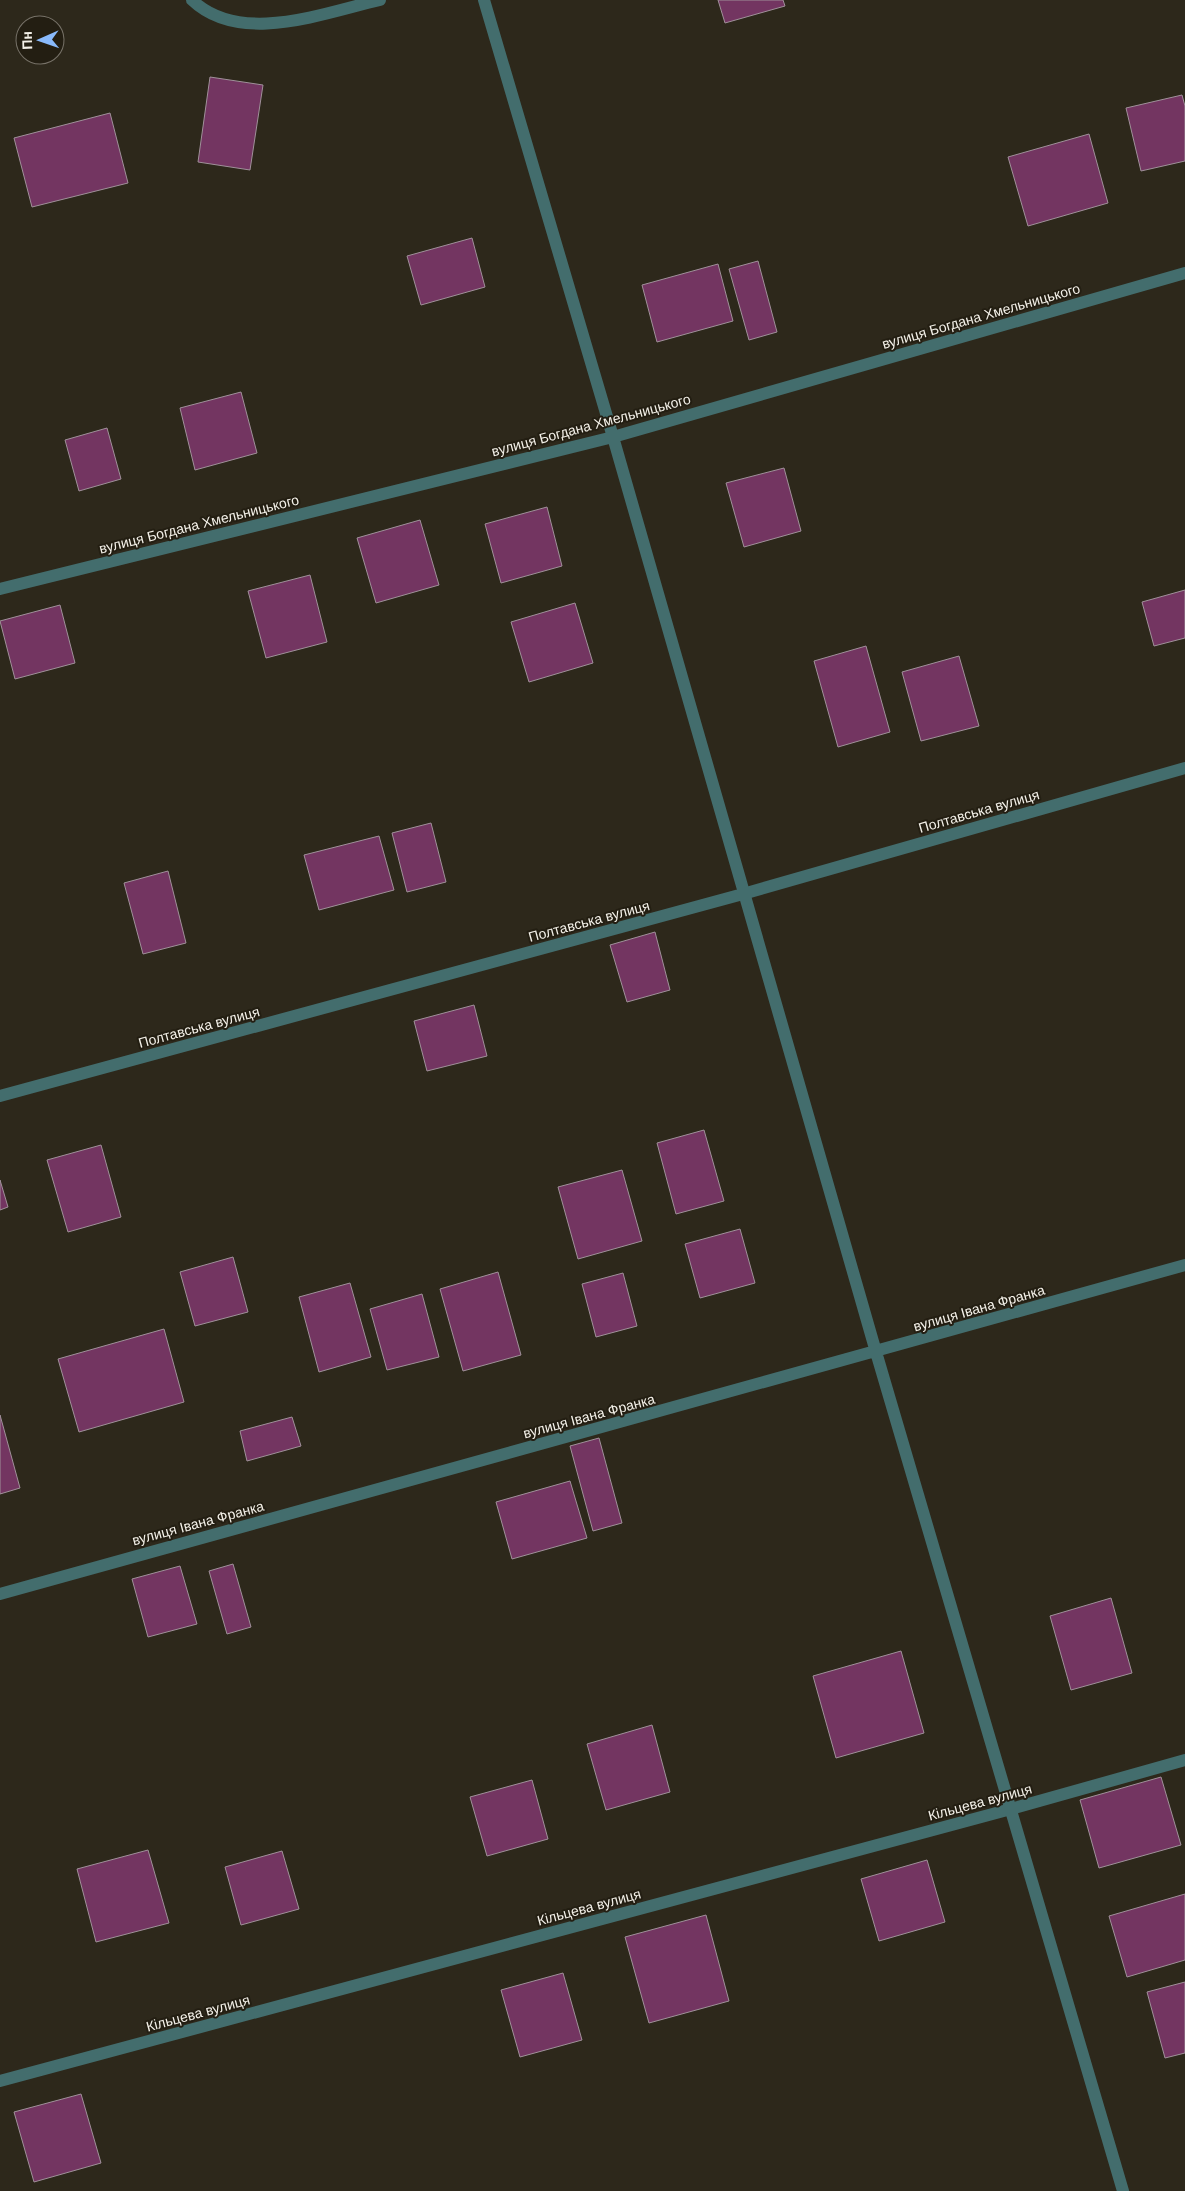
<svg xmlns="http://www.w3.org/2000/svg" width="1185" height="2191" font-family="Helvetica,sans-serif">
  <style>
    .building { fill: #733561; stroke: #a0919a }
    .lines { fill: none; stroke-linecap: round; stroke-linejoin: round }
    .minor { stroke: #436d6d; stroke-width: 12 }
    .labels { text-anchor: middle; stroke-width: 4; stroke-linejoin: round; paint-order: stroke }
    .street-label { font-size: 14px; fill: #f4f1e9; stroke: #231e12 }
  </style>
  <rect width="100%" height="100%" fill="#2d281b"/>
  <path class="building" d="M718,0H783L785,6L725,23Z
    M210,77L263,85L250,170L198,162Z
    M1182,95L1185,106V161L1141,171L1126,108Z
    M110,113L128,183L32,207L14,138Z
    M1089,134L1108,203L1028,226L1008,157Z
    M472,238L485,287L421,305L407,256Z
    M758,261L777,332L749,340L729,269Z
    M718,264L733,321L657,342L642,285Z
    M241,392L257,453L195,470L180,408Z
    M107,428L121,479L79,491L65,440Z
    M784,468L801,531L744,547L726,483Z
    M547,507L562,566L501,583L485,524Z
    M420,520L439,585L376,603L357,538Z
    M310,575L327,642L266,658L248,591Z
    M1185,590V638L1154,646L1142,602Z
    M575,603L593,663L529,682L511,622Z
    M60,605L75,663L15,679L0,621Z
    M866,646L890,732L838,747L814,661Z
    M959,656L979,726L921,741L902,672Z
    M431,823L446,882L407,892L392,833Z
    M379,836L394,890L319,910L304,855Z
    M168,871L186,943L143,954L124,883Z
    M655,932L670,990L627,1002L610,945Z
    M474,1005L487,1056L427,1071L414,1021Z
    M704,1130L724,1201L676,1214L657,1143Z
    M101,1145L121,1217L68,1232L47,1160Z
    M622,1170L642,1241L578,1259L558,1187Z
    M0,1180L8,1207L0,1210Z
    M740,1229L755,1283L700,1298L685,1244Z
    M233,1257L248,1312L195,1326L180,1272Z
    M498,1272L521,1355L463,1371L440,1289Z
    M623,1273L637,1326L596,1337L582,1284Z
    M350,1283L371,1357L319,1372L299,1297Z
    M422,1294L439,1357L387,1370L370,1309Z
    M164,1329L184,1402L79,1432L58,1359Z
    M0,1415L20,1488L0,1494Z
    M292,1417L301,1446L247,1461L240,1431Z
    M599,1438L622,1523L593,1531L570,1446Z
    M570,1481L587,1538L512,1559L496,1502Z
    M233,1564L251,1627L227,1634L209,1571Z
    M180,1566L197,1624L148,1637L132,1579Z
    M1111,1598L1132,1673L1071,1690L1050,1616Z
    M901,1651L924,1733L836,1758L813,1676Z
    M652,1725L670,1792L606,1810L587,1744Z
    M1161,1777L1181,1845L1099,1868L1080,1800Z
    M532,1780L548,1839L487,1856L470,1797Z
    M148,1850L169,1923L96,1942L77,1869Z
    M282,1851L299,1909L241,1925L225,1867Z
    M927,1860L945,1922L879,1941L861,1879Z
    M1185,1894V1960L1127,1977L1109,1916Z
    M706,1915L729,2001L649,2023L625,1937Z
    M563,1973L582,2040L520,2057L501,1990Z
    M1185,1982V2053L1165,2058L1147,1992Z
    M81,2094L101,2163L34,2182L14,2112Z"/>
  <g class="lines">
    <path class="minor" d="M192,0C240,46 323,13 380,0
      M484,0L613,437L876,1352L1123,2191
      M0,589L613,437L1185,273
      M0,1096L743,894L1185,768
      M0,1594L1185,1265
      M0,2081L1011,1809L1185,1760"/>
  </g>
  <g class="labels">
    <g class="street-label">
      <text transform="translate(981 316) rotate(-16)" y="5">вулиця Богдана Хмельницького</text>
      <text transform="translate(591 425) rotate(-15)" y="5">вулиця Богдана Хмельницького</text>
      <text transform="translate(199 524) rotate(-14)" y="5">вулиця Богдана Хмельницького</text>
      <text transform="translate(979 811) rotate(-16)" y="5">Полтавська вулиця</text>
      <text transform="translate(589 921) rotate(-15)" y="5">Полтавська вулиця</text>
      <text transform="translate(199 1027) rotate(-15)" y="5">Полтавська вулиця</text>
      <text transform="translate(979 1308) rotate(-16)" y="5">вулиця Івана Франка</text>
      <text transform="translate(589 1416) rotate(-15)" y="5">вулиця Івана Франка</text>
      <text transform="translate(198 1523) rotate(-15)" y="5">вулиця Івана Франка</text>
      <text transform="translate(980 1802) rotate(-15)" y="5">Кільцева вулиця</text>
      <text transform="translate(589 1907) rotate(-15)" y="5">Кільцева вулиця</text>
      <text transform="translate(198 2013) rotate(-15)" y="5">Кільцева вулиця</text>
    </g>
  </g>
  <g transform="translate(40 40) rotate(268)"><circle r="24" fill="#231e12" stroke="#777268"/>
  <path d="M0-4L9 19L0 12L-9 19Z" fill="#89bafc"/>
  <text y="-8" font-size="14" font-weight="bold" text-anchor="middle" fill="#f4f1e9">Пн</text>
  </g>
</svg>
